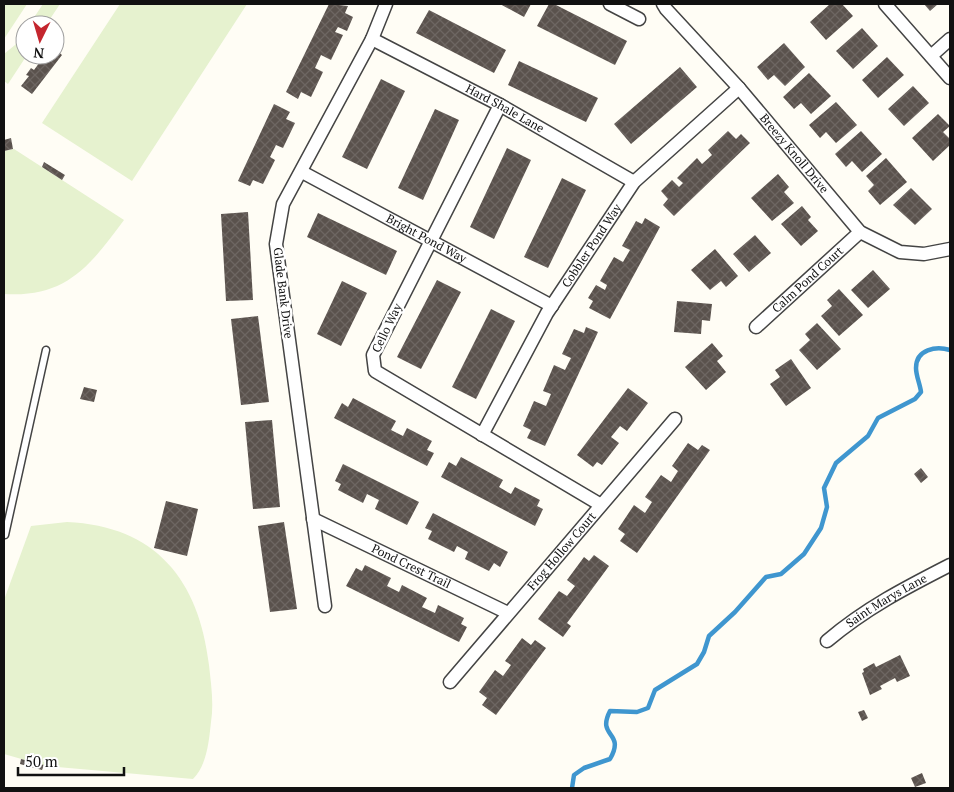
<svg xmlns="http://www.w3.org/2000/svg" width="954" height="792" font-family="'PT Serif',serif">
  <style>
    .pitch { fill: #e6f2cf }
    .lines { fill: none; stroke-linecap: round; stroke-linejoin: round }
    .stream { stroke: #3f96cf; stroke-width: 4.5 }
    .building { fill: url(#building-cross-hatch) }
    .service-casing { stroke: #444; stroke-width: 9 }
    .minor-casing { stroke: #444; stroke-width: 15 }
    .service { stroke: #fff; stroke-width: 6 }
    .minor { stroke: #fff; stroke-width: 12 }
    .labels { text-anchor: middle; stroke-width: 5; stroke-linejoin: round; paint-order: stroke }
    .street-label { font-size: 12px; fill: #111; stroke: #fff }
  </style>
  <defs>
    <pattern id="building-cross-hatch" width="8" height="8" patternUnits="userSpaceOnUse" patternTransform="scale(1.25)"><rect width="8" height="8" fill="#5a524d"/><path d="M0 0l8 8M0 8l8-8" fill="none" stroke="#6d6662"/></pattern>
  </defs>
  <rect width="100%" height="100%" fill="#fffdf5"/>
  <path class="pitch" d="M4,4H27L4,39Z
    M43,4H60L46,25H29Z
    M120,4H247L132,181L42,123Z
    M25,32L27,55L8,84L4,81V54L15,45Z
    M14,149L124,220C90,266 66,298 4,294V151Z
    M67,522C156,526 199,580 209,665C211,684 214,703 211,722C209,741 207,765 193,779L46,766L4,754V600L31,526Z"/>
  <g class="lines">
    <path class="stream" d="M572,788L574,775L584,768L610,759C626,731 596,738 610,711L637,712L648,708L655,690L697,664L704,652L709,636L735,612L766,577L781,574L804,554L821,528L827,507L824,488L836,463L868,436L878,418L915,399L921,392C920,384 916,376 916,368C916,349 936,346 950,350"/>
  </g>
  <path class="building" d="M329,4L348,6L345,13L353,17L347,31L338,27L335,32L343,35L331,60L321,55L315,68L323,72L311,97L301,92L298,99L286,92Z
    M500,4H531L524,17Z
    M549,4H554L627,41L615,65L537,26Z
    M830,4H842L853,16L826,40L810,22Z
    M924,4H938L930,11Z
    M429,10L506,50L494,73L416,33Z
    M862,28L878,46L853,69L836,51Z
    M784,43L805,67L785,86L774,75L768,80L757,67Z
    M55,49L62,55L32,94L21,86L29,76L26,75L31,68L34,70L45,55H55Z
    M887,57L904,75L878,98L862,80Z
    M519,61L598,98L586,122L508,85Z
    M680,67L697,87L631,144L614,124Z
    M809,73L831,96L811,114L801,103L794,109L783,97Z
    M381,79L405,91L367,169L342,157Z
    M913,86L929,103L904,126L888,109Z
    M836,102L857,125L836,143L826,132L820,138L809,125Z
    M274,104L290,112L286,119L295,123L283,148L276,145L270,157L275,160L263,184L253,180L250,186L238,181Z
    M435,109L459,120L423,200L398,188Z
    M938,114L950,126L943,132L950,139V145L933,161L912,138Z
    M728,131L736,139L741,134L750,143L674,216L663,205L668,199L661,191L672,180L679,187L683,183L677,178L697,158L702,164L712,155L708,150Z
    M861,131L882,154L862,172L852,161L846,167L835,154Z
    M11,138L13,149L4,151V140Z
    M507,148L531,160L494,239L470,227Z
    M886,158L907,182L880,205L868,191L874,185L866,176Z
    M44,162L65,175L62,180L42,167Z
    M778,174L789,187L784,192L794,203L772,221L751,198Z
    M562,178L586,190L548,268L524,257Z
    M911,188L932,209L915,225L893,205Z
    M802,206L811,217L808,220L818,231L801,246L781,224Z
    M248,212L253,300L226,301L221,214Z
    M318,213L397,251L386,275L307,237Z
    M645,218L660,227L610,319L589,308L593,301L588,298L596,285L605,290L607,285L600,281L614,257L623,262L630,250L622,246L636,221L642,224Z
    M755,235L771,253L749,272L733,254Z
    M715,249L738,276L726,287L721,281L710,290L691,270Z
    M873,270L890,289L868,308L851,290Z
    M437,280L461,292L421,369L397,357Z
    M342,281L367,293L341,346L317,334Z
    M839,289L863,315L839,336L821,316L832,306L827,300Z
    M677,301L712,304L710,321L702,320L701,334L674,332Z
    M491,309L515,321L476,399L452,387Z
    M258,316L269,402L241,405L231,319Z
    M817,323L841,349L817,370L799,350L810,340L805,334Z
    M586,327L598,332L545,446L527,438L531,430L523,426L534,401L546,406L551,394L543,391L554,365L565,370L571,358L562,354L574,329L584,333Z
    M712,343L723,356L717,361L726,372L706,390L685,367Z
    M791,359L811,388L786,406L770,384L780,377L775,370Z
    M84,387L97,390L94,402L80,399Z
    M628,388L648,403L627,431L620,426L611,437L619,443L602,465L597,462L593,467L577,455Z
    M353,398L396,421L391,430L403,436L407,428L432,441L427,450L434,453L427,466L334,418L342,403L348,407Z
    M272,420L280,507L253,509L245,422Z
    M688,443L698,450L702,445L710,450L637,553L620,541L625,534L618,529L634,505L645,513L652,502L645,497L661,475L671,482L678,471L672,466Z
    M461,457L503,480L499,487L511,494L515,487L540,500L537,506L543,509L535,526L441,477L449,462L456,466Z
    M343,464L419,502L407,525L375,509L379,500L367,494L363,503L338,490L341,484L335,481Z
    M921,468L928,477L921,483L914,474Z
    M166,501L198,509L187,556L154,548Z
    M433,513L508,552L500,567L494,563L489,571L465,559L468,552L457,546L454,552L428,539L432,531L425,528Z
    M284,522L297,609L270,612L258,526Z
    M594,555L609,566L567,623L571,626L563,637L538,619L559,591L567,596L575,586L567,580L584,557L589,561Z
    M365,565L391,578L387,586L399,592L402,585L427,598L422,607L435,613L438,605L464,618L461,624L467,627L459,642L346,586L356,568L362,571Z
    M522,638L531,645L535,640L546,648L496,715L482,705L487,698L479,692L495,670L503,676L511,665L505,661Z
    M900,655L910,676L897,682L895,678L880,686L882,689L870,695L862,673L864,672L863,669L874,663L876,667Z
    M864,710L868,718L862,721L858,712Z
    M21,759L44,765L42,770L20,764Z
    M922,773L926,783L915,787L911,778Z"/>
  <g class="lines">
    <defs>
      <path id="service" d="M5,535L46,350"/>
      <g id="minor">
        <path d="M610,4L639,19"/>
        <path id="s1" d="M663,4L666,9L739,88L860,232L900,252L924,254L950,249"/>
        <path d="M885,4L950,78"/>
        <path id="s2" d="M372,39L500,105L634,182"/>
        <path d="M931,56L950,39"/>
        <path d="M500,105L373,355L375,371L601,505"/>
        <path id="s3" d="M302,172L552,306"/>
        <path id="s4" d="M756,327L860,232"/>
        <path id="s5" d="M482,435L547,313L634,182L739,88"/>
        <path id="s6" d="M313,519L508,613"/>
        <path d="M325,606L276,244L283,204L372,39L386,4"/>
        <path id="s7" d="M827,641C866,608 905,588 950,565"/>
        <path id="s8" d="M450,682L675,419"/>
      </g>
    </defs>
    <use href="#service" class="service-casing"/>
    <use href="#minor" class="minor-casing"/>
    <use href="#service" class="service"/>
    <use href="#minor" class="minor"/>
  </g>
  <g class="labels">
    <g class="street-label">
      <text dy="4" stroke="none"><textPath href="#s2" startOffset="150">Hard Shale Lane</textPath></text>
      <text dy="4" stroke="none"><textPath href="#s1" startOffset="199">Breezy Knoll Drive</textPath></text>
      <text dy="4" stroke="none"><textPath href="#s3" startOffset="141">Bright Pond Way</textPath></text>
      <text dy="4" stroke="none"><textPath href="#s5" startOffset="219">Cobbler Pond Way</textPath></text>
      <text dy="4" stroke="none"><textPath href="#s4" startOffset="70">Calm Pond Court</textPath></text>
      <text transform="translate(283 293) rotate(83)" y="4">Glade Bank Drive</text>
      <text transform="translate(387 328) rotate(-64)" y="4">Cello Way</text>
      <text dy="4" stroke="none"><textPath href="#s8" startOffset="172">Frog Hollow Court</textPath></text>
      <text dy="4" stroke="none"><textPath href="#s6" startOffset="109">Pond Crest Trail</textPath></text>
      <text dy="4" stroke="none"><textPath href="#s7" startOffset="72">Saint Marys Lane</textPath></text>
    </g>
  </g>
  <rect width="954" height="792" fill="none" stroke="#111111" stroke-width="10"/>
  <g transform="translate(40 40) rotate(185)"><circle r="24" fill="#ffffff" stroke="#a0a0a0"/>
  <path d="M0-4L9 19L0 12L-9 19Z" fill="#c4262e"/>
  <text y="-8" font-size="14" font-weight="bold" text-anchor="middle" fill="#111111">N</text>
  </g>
  <path d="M18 767v8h106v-8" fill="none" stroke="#111111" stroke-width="2.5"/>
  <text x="25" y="767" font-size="15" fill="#111111" stroke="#ffffff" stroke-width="4" paint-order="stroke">50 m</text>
</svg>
